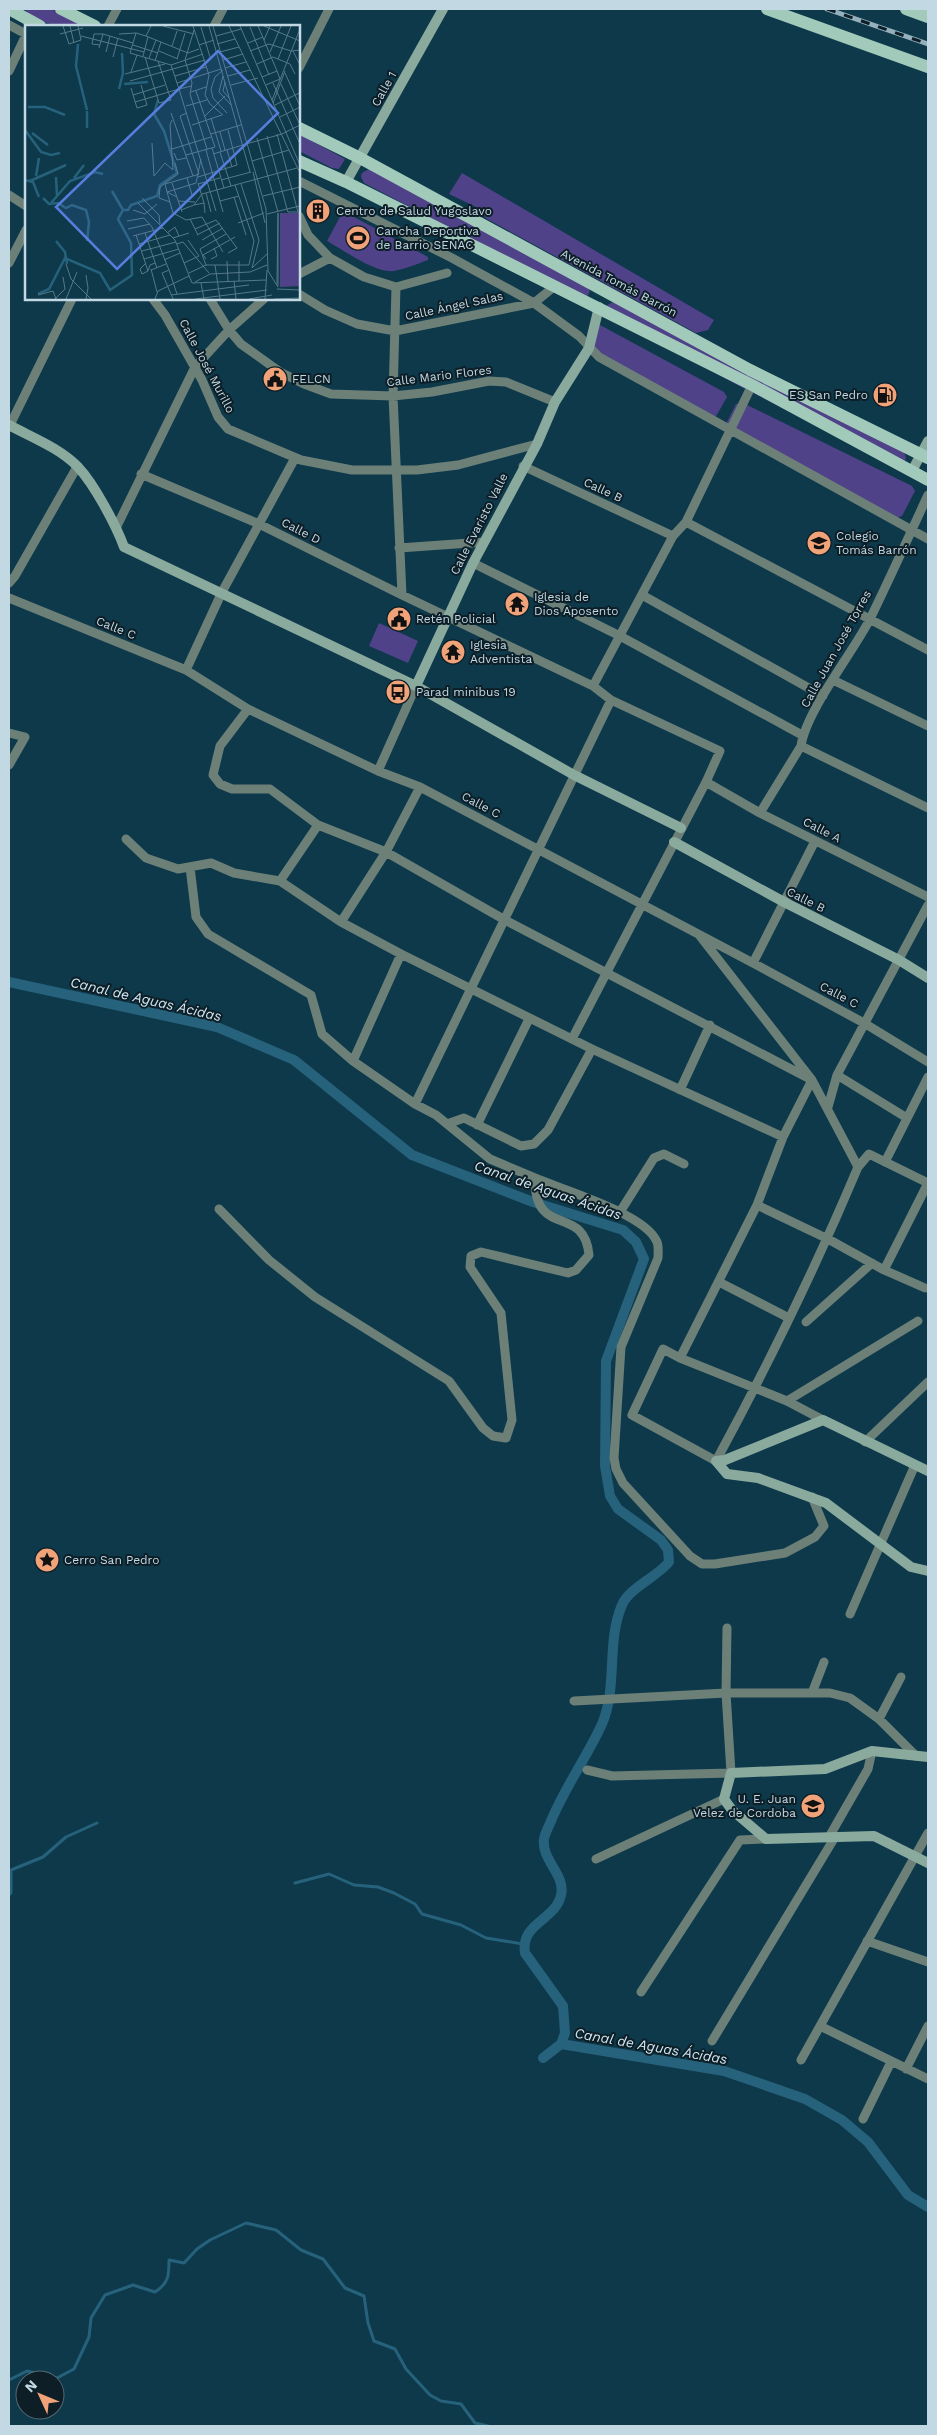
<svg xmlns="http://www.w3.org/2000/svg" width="937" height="2435" font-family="'Work Sans',sans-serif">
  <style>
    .green { fill: #4f4288 }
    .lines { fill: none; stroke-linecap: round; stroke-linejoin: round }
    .stream { stroke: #27627c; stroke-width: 3 }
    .canal { stroke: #27627c; stroke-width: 10 }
    .street { stroke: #6c8078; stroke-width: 9 }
    .secondary { stroke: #8baa9e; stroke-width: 10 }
    .primary { stroke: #a2cabb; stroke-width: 12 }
    .rail-casing { stroke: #94b0bd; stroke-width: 5 }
    .rail { stroke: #0d1e26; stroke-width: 3; stroke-dasharray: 9; stroke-linecap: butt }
    .labels { text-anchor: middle; stroke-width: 4; stroke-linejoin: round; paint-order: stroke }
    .street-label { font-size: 12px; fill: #c2d8e3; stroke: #0d1e26 }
    .poi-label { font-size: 12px; fill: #c2d8e3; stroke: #0d1e26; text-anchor: start }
    .water-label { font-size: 14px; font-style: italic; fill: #cfe7f3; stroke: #0d1e26 }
    .inset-river { fill: none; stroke: #27627c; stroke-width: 2.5 }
    .inset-road { fill: none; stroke: #557988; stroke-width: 1 }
    .view { fill: #577edc; fill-opacity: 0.15; stroke: #577edc; stroke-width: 2.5 }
    .inset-edge { fill: none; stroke: #c2d8e3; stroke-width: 2.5 }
  </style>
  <rect width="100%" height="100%" fill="#0d394b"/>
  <path class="green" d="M25,9H51L84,26C66,26 36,27 25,9Z
    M299,134L345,159L339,169L332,168L299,151Z
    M369,169L587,287L590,291L586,299L364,183L361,177L362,173Z
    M462,173L714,320L708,330L696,333L487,219L474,206L449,194Z
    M343,211L428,257V260C417,264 405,269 394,271C376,274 342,249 327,241Z
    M613,302L904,452L906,458L904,463L898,465L741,387L610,315L606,306Z
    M600,325L724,392L727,397L715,418L591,354L596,329Z
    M743,403L912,486L915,491L902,516L897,518L726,424L736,404Z
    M379,623L418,641L408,663L369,646Z"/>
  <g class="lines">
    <path class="stream" d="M295,1883L329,1874L354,1885L378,1887L394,1893L415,1904L422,1914L461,1925L486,1938L523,1944
      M9,1895L11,1893V1870L43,1857L66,1837L97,1823
      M9,2380L27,2371L57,2378L74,2369L89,2337L91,2318L105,2295L133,2285L155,2292C169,2283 169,2275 169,2260L184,2263L197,2249L210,2240L246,2223L276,2230L301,2250L323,2259L345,2288L364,2296L368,2323L374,2341L395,2349L406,2369L430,2395L441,2401L461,2404L475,2423L488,2426"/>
    <path class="canal" d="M9,982L217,1027L294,1060L412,1155L533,1202L623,1230L636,1242L644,1259L606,1361L605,1466L610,1496L618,1509L661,1540L668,1550L669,1562C657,1577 629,1588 622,1605C606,1642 618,1687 602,1724C587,1757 565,1787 551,1821C549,1826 545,1833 544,1839C541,1860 566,1875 561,1895C556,1920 520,1923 525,1953L563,2006L565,2033L561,2044L724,2071L805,2099L842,2120L868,2142L908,2195L928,2207
      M543,2058L561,2044"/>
    <path class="street" d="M9,25L26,34
      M108,26L117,9
      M214,26L223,9
      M299,68L329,9
      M9,71L26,35
      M299,181L452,258L534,303L579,336L599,357L928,539
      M9,195L26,206
      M299,216L308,235L330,258L364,277L396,287L447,273
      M9,263L26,230
      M299,274L330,258
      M396,287L393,396L402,595
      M299,294L325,310L357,324L395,331L534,303L555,286
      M153,299L165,315L202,380L218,417L228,429L301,460L352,470H417L458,465L537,444
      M210,299L229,330L241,344L280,372L304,384L331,394L393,396L432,392L489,381L506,382L555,402
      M9,427L72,299
      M523,466L673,536
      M141,474L259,524L402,595L593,686L611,700L720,751L706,782L572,1039
      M686,522L928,650
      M117,526L195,367L229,330L264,299
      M399,548L484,542
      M473,563L620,636L802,735
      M9,583L15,576L77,467
      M642,595L823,696
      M9,598L186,670L248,709L378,771L420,787L753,963L864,1023L928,1062
      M186,670L222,592L295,458
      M833,680L928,726
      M593,686L673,536L686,522L752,385
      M248,709L220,746L213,775L220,784L232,789H270L318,825L386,852L505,920L812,1080L783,1137
      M9,733L25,737L9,765
      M801,746L928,808
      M378,771L416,686
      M706,782L760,813L928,897
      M760,813L801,746C806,711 852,654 870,619C890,578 909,536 928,495
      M126,839L146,858L178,869L211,863L234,873L280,881L341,922L401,954L592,1049L783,1137L757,1205L680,1358L663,1349L632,1415L716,1461C768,1365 816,1267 858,1167L812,1080L700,936
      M190,867L196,917L208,934L311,995L322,1034L353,1061L415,1104L436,1115L490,1159L535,1178C534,1240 584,1203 589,1255L576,1270L568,1273L481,1252L471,1256L470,1267L501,1313L512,1420L506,1438L493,1436L483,1428L449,1381L315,1297L269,1260L219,1209
      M280,881L318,825
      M341,922L386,852L420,787
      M753,963L815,841
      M353,1061L401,954
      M837,1075L907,1118
      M680,1090L710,1025
      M415,1104L611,700
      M828,1107L837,1075L928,905
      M447,1124L464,1118L521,1146L534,1144L548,1130L592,1049
      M477,1125L529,1019
      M885,1162L928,1077
      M858,1167L869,1154L928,1183
      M535,1178C563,1190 646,1214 657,1242C659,1246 658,1253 658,1258L621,1347L614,1458L616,1469L623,1483L690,1556L702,1564H715L785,1553L815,1537L824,1526L812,1497
      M757,1205L828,1239L884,1270L925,1288
      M620,1212L654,1158L664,1154L684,1164
      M884,1270L928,1183
      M719,1282L789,1318
      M806,1322L872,1263
      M680,1358L787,1401L823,1420
      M787,1401L918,1321
      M865,1442L928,1382
      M850,1614L915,1465
      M812,1693L824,1662
      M574,1701L726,1693H830L850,1698L879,1719L916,1756
      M879,1719L901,1677
      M587,1770L612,1776L731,1773L726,1693L727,1628
      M829,1837L868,1769L872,1751
      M596,1859L724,1799
      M867,1941L928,1962
      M641,1992L740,1840L766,1839
      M820,2026L928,2079
      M712,2041L835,1837
      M801,2060L928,1833
      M906,2069L928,2026
      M863,2119L891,2062"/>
    <path class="secondary" d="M346,182L443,9
      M9,425C31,437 60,448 78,467C94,484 116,525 124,547L416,686L574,775L681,828
      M912,471L928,441
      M416,686L473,563L537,444L555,402L589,348L599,307
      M674,842L784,902L899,960L928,978
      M928,1471L823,1420L725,1460L716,1461L727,1474L758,1478L826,1503L911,1567L928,1571
      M928,1757L872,1751L825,1769L731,1773L724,1799L732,1810L766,1839L874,1836L928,1863"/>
    <path class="primary" d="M9,9L40,26
      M61,9L95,26
      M767,9L928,67
      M906,9L928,17
      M299,128L360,158L750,370L928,458
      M299,161L346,182L752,385L928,480"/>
    <defs>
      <path id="rail" d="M827,9L928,44"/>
    </defs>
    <use href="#rail" class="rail-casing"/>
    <use href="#rail" class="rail"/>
  </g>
  <defs>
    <symbol id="building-disc" viewBox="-11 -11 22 22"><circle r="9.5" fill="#f0a278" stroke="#0d1e26"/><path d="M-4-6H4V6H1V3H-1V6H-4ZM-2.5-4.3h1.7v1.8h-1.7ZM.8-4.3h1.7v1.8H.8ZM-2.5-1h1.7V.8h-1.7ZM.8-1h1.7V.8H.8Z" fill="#111"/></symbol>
    <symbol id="stadium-disc" viewBox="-11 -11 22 22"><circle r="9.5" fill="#f0a278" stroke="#0d1e26"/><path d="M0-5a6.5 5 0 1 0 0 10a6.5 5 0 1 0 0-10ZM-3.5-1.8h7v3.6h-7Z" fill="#111"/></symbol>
    <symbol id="civic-disc" viewBox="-11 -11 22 22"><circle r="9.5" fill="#f0a278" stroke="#0d1e26"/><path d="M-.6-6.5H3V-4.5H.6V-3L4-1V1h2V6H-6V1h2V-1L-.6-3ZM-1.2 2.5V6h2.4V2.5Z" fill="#111"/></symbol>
    <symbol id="fuel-disc" viewBox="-11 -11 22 22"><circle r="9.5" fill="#f0a278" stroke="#0d1e26"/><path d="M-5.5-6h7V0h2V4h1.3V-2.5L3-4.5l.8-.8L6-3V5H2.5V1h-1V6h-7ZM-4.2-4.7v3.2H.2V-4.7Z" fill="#111"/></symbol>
    <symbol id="school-disc" viewBox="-11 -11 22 22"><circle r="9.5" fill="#f0a278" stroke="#0d1e26"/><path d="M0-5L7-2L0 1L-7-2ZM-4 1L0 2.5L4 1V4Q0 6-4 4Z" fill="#111"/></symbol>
    <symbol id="temple-disc" viewBox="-11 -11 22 22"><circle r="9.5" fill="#f0a278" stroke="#0d1e26"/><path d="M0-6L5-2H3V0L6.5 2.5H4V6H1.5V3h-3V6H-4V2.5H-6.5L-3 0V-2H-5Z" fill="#111"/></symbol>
    <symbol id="bus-disc" viewBox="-11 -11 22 22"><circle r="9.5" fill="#f0a278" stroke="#0d1e26"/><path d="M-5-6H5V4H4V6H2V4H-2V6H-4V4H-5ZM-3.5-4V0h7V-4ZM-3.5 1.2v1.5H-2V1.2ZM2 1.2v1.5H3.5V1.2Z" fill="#111"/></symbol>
    <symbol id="sight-disc" viewBox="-11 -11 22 22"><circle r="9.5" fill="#f0a278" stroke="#0d1e26"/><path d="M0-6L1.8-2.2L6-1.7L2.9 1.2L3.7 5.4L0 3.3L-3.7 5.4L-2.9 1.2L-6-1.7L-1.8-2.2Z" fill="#111"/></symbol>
  </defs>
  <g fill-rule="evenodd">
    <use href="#building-disc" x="304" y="197" width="28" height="28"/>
    <use href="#stadium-disc" x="344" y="224" width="28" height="28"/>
    <use href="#civic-disc" x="261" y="365" width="28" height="28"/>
    <use href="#fuel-disc" x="871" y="381" width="28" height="28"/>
    <use href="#school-disc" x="805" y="529" width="28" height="28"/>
    <use href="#temple-disc" x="503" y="590" width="28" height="28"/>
    <use href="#civic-disc" x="385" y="605" width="28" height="28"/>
    <use href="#temple-disc" x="439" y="638" width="28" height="28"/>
    <use href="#bus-disc" x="384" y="678" width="28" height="28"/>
    <use href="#sight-disc" x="33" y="1546" width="28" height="28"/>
    <use href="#school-disc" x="799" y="1792" width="28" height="28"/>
  </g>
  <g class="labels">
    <g class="street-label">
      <text transform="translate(384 89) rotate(-61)" y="4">Calle 1</text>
      <text transform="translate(619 283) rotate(28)" y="4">Avenida Tomás Barrón</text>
      <text transform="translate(454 306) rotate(-12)" y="4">Calle Ángel Salas</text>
      <text transform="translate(207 366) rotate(62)" y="4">Calle José Murillo</text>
      <text transform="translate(439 376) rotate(-7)" y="4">Calle Mario Flores</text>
      <text transform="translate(603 490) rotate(25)" y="4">Calle B</text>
      <text transform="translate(479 524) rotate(-63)" y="4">Calle Evaristo Valle</text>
      <text transform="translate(301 531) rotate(27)" y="4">Calle D</text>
      <text transform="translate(116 628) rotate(22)" y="4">Calle C</text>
      <text transform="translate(836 649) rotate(-61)" y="4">Calle Juan José Torres</text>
      <text transform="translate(481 805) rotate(28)" y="4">Calle C</text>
      <text transform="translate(822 830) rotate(27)" y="4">Calle A</text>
      <text transform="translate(806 900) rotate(27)" y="4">Calle B</text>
      <text transform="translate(839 995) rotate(28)" y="4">Calle C</text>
    </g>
    <g class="poi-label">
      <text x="336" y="215">Centro de Salud Yugoslavo</text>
      <text x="376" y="235">Cancha Deportiva<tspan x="376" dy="14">de Barrio SENAC</tspan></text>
      <text x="292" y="383">FELCN</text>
      <text x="868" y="399" text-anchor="end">ES San Pedro</text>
      <text x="836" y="540">Colegio<tspan x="836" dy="14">Tomás Barrón</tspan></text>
      <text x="534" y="601">Iglesia de<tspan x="534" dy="14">Dios Aposento</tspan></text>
      <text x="416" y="623">Retén Policial</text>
      <text x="470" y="649">Iglesia<tspan x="470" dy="14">Adventista</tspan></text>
      <text x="416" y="696">Parad minibus 19</text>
      <text x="64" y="1564">Cerro San Pedro</text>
      <text x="796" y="1803" text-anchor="end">U. E. Juan<tspan x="796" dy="14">Velez de Cordoba</tspan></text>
    </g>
    <g class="water-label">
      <text transform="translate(146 999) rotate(13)" y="5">Canal de Aguas Ácidas</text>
      <text transform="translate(548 1190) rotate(19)" y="5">Canal de Aguas Ácidas</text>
      <text transform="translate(651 2046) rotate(10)" y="5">Canal de Aguas Ácidas</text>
    </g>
  </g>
  <g transform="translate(25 25)">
    <rect width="275" height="275" fill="#0d394b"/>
    <path d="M255,188H275V261L255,262Z" fill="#4f4288"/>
    <path class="inset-river" d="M53,19L51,41L62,85M99,59L123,57M94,64L98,48L97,28M3,82H20L40,90M62,103V86M0,105L16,127L26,130L35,128M7,108L23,120M11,151L14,133M31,152L32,171M49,153L59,140M0,155L8,157L14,172M5,156L41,140M87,166L98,185M18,173L24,179L33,178L41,183L47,180L61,185L64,197L62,216M26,178L45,156L70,147L78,149M31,216L40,227L42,239M13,269L24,264L40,233L75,248L85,265L107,250L106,218L93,194L98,185H103L106,180L132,171L135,160L152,148L139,106L129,89L133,75"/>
    <path class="inset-road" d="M38,1L44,19L56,15L53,1M45,1L49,18M126,1L121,11L111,8L105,28L146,40L154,64L167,61M138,1L169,9M168,1L184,50L180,70L185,79L198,90M184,1L225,147M188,1L241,184L243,246L253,262M204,1L275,148M215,1L275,140M233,1L252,46L237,52M239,1L275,16M176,2L185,32M225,2L244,50M169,5L160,35L167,58L165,69L182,124M35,9L58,3M94,9L111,8M56,11L119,27M121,11L163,28L174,24M191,11L216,4M239,15L245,1M223,18L238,12M192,19L210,14M75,20L67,19L69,9H78M108,20L133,28M174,20L189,15M147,21L152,6M74,23L78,9L108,18M134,26L153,34M225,26L244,19L266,26L275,25M268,26L275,40M81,27L85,11M195,27L214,22M245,27L256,1M118,31L123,12M88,32L93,13M120,32L134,78L146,75L133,36M124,33L131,15M152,34L160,8M253,34L266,1M198,35L218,29M130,36L136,17M232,39L248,32L265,39L270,49M146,40L178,29M200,43L221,37M198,45L190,52L186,64L188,73L202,88M106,47L112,30M260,48L270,70L275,68M100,49L140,39M150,51L181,42M198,51L194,67L206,80M203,51L225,45M105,56L180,35M200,57L198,66L204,73M152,58L196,44M248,58L275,119M256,59L275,100M206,60L233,53M241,60L255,54L252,46M106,63L112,83L122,80L116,60M166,67L181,62M108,70L140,60M247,75L275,4M110,77L154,64L191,186M248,78L260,46M250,80L270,70L275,81M161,81L182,75M146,88L168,151L140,159L142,167L171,158L176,134M162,88L155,91L174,149L168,151M180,91L200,71M255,92L275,82M186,93L196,126M167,100L197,90M195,107L200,125M186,109L216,100M252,109L273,187M242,111L262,184L275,181M232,113L253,187M127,118L129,151L140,138L148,145L145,100L147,95M221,119L257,109L275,100M187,123L199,163M147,124L186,112M181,125L198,187M202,125L207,142M195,127L206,161M149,128L152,135L161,133M188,129L221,119M161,130L190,122L171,66M227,136L264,125M228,147L240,198M173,152L212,140L203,105M162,153L167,170M196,155L226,147M147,158L157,187M173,158L179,178M173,159L195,153M216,159L234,215L227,243M210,160L229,216L224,240M181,168L186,187M238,171L275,162M152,172L142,167L148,188L161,195L177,192L198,227M209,172L221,210M117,173L134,190L135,199M153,176L170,177M195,176L214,171M145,177L134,173L135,162L153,149L150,138M113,178L150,215L167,258L241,255M169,180L179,178L180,188M108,185L120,189L132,179M156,185L169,180L177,169L272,143M242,189L262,184L263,187H275M165,194L173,210M102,196L119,193L127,202L144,245L137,248L148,274M213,198L239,188M103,204L125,199M170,204L191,195L212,223L203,228M120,208L132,243M142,208L150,202L154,211M111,210L123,246L125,240L130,238M172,210L195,198M108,211L138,203M148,213L164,208M177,215L198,203M114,219L145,210M152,219L158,217L184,248M117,226L151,217M119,234L154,224M181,234L178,230L210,212M186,234L192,231L189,223M139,235L155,228M202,236L203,256M214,236V256M121,238L115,244L117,249L123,246M159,238L174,231L163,215M41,239L46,254L66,274M181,240L175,224L201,209M190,240L195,274M227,243L242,229M126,244L132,267M126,245L141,239M144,245L152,269M164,248L181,240H224M209,256L211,274M170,257L185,249L225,247L242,240M176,258L179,274M252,259L253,188V261M252,264L275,265M13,270L28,266L31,274M146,270L224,260M30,274L40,264L38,252M41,274L52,247M61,274L63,263L61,250M130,274L133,266L164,251M170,274L242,265M224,274L247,270M240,274L242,245M249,274L275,273"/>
    <path class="view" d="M193,26L253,88L92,244L31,182Z"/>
    <rect width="275" height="275" class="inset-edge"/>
  </g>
  <rect width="937" height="2435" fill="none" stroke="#c2d8e3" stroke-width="20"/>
  <g transform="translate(40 2395) rotate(314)"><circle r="24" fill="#0d1e26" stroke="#556872"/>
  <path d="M0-4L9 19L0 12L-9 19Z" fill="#f0a278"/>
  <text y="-8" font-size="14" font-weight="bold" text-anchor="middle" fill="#c2d8e3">N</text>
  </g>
</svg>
